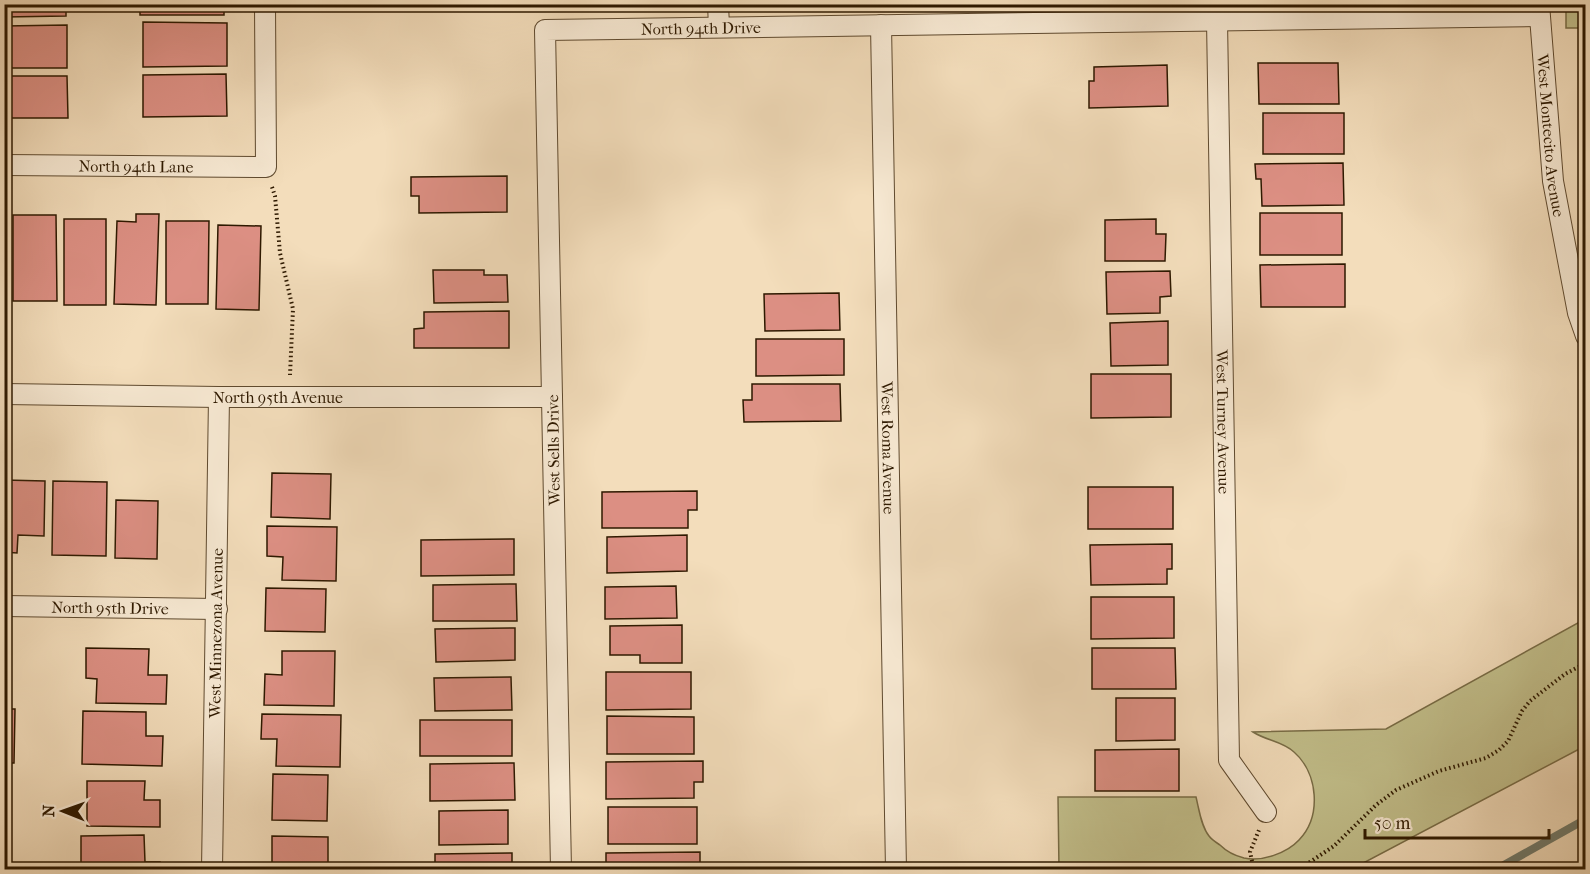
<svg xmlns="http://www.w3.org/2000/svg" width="1590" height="874" font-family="'IM FELL French Canon',serif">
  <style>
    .green { fill: #c2bf8b; stroke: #786c46; stroke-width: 1.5 }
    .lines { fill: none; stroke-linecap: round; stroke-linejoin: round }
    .stream { stroke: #707a6c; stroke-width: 8 }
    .building { fill: #dc8f83; stroke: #2e1900; stroke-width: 1.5 }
    .minor-casing { stroke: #5f4a2f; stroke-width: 22 }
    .path { stroke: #2e1900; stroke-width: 4; stroke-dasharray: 1.5 3; stroke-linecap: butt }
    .minor { stroke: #f7e9d3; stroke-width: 20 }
    .labels { text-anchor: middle; stroke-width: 4.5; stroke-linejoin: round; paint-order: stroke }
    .street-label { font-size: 16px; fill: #2e1900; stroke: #f7e9d3 }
  </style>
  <rect width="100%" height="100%" fill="#f3ddbb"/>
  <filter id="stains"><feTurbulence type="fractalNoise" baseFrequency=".00333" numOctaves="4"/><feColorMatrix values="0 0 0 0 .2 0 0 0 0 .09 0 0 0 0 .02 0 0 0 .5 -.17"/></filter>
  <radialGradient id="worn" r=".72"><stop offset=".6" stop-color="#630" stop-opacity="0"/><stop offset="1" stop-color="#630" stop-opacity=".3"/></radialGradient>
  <path class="green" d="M1566,5H1585V28H1566Z
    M1585,619V746L1352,869H1059L1058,797H1196C1199,809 1201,826 1209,836C1212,840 1217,843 1220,845C1226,851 1236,856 1244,858C1262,862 1287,853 1299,840C1322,816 1318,773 1294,752C1282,741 1267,741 1253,732L1386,729Z"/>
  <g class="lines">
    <path class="stream" d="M1495,870L1586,819"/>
  </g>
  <path class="building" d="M4,4H66V16L4,17Z
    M140,4H224V15H140Z
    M143,22L227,23V66L143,67Z
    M67,25V68H4V26Z
    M1258,63H1338L1339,104H1259Z
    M1167,65L1168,106L1089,108V81H1094V67Z
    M226,74L227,116L143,117V75Z
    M4,76H67L68,118H4Z
    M1263,113H1344V154H1263Z
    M1343,163L1344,205L1262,206L1261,179H1256L1255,164Z
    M507,176V212L419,213V196H411V177Z
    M1260,213H1342V255H1260Z
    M136,214H159L156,305L114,304L117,221L136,222Z
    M13,215H56L57,301H13Z
    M64,219H106V305H64Z
    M1156,219V234H1166L1165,261H1105V220Z
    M166,221H209L208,304H166Z
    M218,225L261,226L259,310L216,309Z
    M1345,264V307H1261L1260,265Z
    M433,270H484V275H507L508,302L434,303Z
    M1170,271L1171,296L1160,297V313L1107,314L1106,272Z
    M839,293L840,330L765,331L764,294Z
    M509,311V348H414V329L424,328V312Z
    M1168,321V365L1111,366L1110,323Z
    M756,339H844V375L756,376Z
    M1091,374H1171V417L1091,418Z
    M752,384H840L841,421L744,422L743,400H752Z
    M272,473L331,474L330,519L271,517Z
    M4,480L45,481L44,536L18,535L17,553L4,552Z
    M53,481L107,482L106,556L52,555Z
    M1088,487H1173V529H1088Z
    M697,491V510H688V528H602V492Z
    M116,500L158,501L157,559L115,558Z
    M267,526L337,527L336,581L282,580L283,557L267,556Z
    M687,535V571L607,573V537Z
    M514,539V575L421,576V540Z
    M1172,544V569H1167V584L1091,585L1090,545Z
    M516,584L517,621H433V585Z
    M676,586L677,618L605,619V587Z
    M266,588L326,589L325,632L265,631Z
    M1091,597H1174V638L1091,639Z
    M682,625V663H640V655H610V626Z
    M515,628V660L436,662L435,629Z
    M86,648L149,649L148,675H167L166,704L96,703L97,679L86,678Z
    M1092,648H1175L1176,689H1092Z
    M282,651H335L334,706L264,705L265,674L282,675Z
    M606,672H691V709L606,710Z
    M511,677L512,710L435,711L434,678Z
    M1116,698H1175V740L1116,741Z
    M4,709H15L14,763H4Z
    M83,711L146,712V736H163L162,766L82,764Z
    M262,714L341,715L340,767L276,766L277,739H261Z
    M607,716L694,717V754H607Z
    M420,720H512V756H420Z
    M1179,749V791H1095V750Z
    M703,761V782H694V798L606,799V762Z
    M514,763L515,800L430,801V764Z
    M273,774L328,775L327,821L272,820Z
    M87,781H145L144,800H160V827L87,826Z
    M608,807H697V844H608Z
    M508,810V844L439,845V811Z
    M144,835L145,862H160V870H91V864H81V836Z
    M272,836L328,837V870H272Z
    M700,852V870H606V853Z
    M512,853V870H435V854Z"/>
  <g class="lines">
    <defs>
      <g id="minor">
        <path d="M718,4L719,27"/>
        <path id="s1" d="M1539,4L1553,181L1578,313L1586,336"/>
        <path id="s2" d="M1217,20L1229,760L1266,812"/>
        <path id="s3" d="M881,25L896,870"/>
        <path id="s4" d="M4,165L266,167L265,4"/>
        <path id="s5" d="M4,394L219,397H552"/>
        <path id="s6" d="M4,606L217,609"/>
        <path id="s7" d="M212,870L219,397"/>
        <path id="s8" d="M561,870L545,30L1539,16"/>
      </g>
    </defs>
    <use href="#minor" class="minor-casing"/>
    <path class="path" d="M272,187L275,196L280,253L293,309L290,375
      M1254,870L1250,852L1259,830
      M1298,870L1334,846L1376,805L1396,790L1439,771L1486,758L1499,750L1508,741L1522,711L1530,701L1565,674L1586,663"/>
    <use href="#minor" class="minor"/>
  </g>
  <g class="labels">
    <g class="street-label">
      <text dy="6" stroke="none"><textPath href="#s8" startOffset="996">North 94th Drive</textPath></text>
      <text dy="6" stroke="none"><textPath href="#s1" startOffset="132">West Montecito Avenue</textPath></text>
      <text dy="6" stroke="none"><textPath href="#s4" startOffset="132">North 94th Lane</textPath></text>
      <text dy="6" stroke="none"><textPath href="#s5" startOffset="274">North 95th Avenue</textPath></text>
      <text dy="6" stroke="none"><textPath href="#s2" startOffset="402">West Turney Avenue</textPath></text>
      <text dy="6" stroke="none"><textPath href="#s3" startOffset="423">West Roma Avenue</textPath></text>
      <text transform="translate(553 450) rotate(-91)" y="6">West Sells Drive</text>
      <text dy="6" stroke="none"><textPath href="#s6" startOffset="106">North 95th Drive</textPath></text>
      <text dy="6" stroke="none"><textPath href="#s7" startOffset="237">West Minnezona Avenue</textPath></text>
    </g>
  </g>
  <rect width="1590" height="874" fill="none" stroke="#f3ddbb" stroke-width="24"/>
  <rect x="6" y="6" width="1578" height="862" fill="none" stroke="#2e1900" stroke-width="3"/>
  <rect x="12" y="12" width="1566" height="850" fill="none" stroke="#2e1900" stroke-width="1.5"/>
  <g transform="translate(63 811) rotate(271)" stroke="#f7e9d3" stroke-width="4.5" paint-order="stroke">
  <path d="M0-4.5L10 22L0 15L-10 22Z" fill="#2e1900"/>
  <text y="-9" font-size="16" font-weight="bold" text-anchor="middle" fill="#2e1900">N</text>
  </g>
  <path d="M1365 829v9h184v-9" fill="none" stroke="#2e1900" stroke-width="3"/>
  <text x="1374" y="829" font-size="18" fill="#2e1900" stroke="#f7e9d3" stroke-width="4.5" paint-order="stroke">50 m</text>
  <rect width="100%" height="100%" filter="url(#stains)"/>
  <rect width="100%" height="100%" fill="url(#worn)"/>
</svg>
